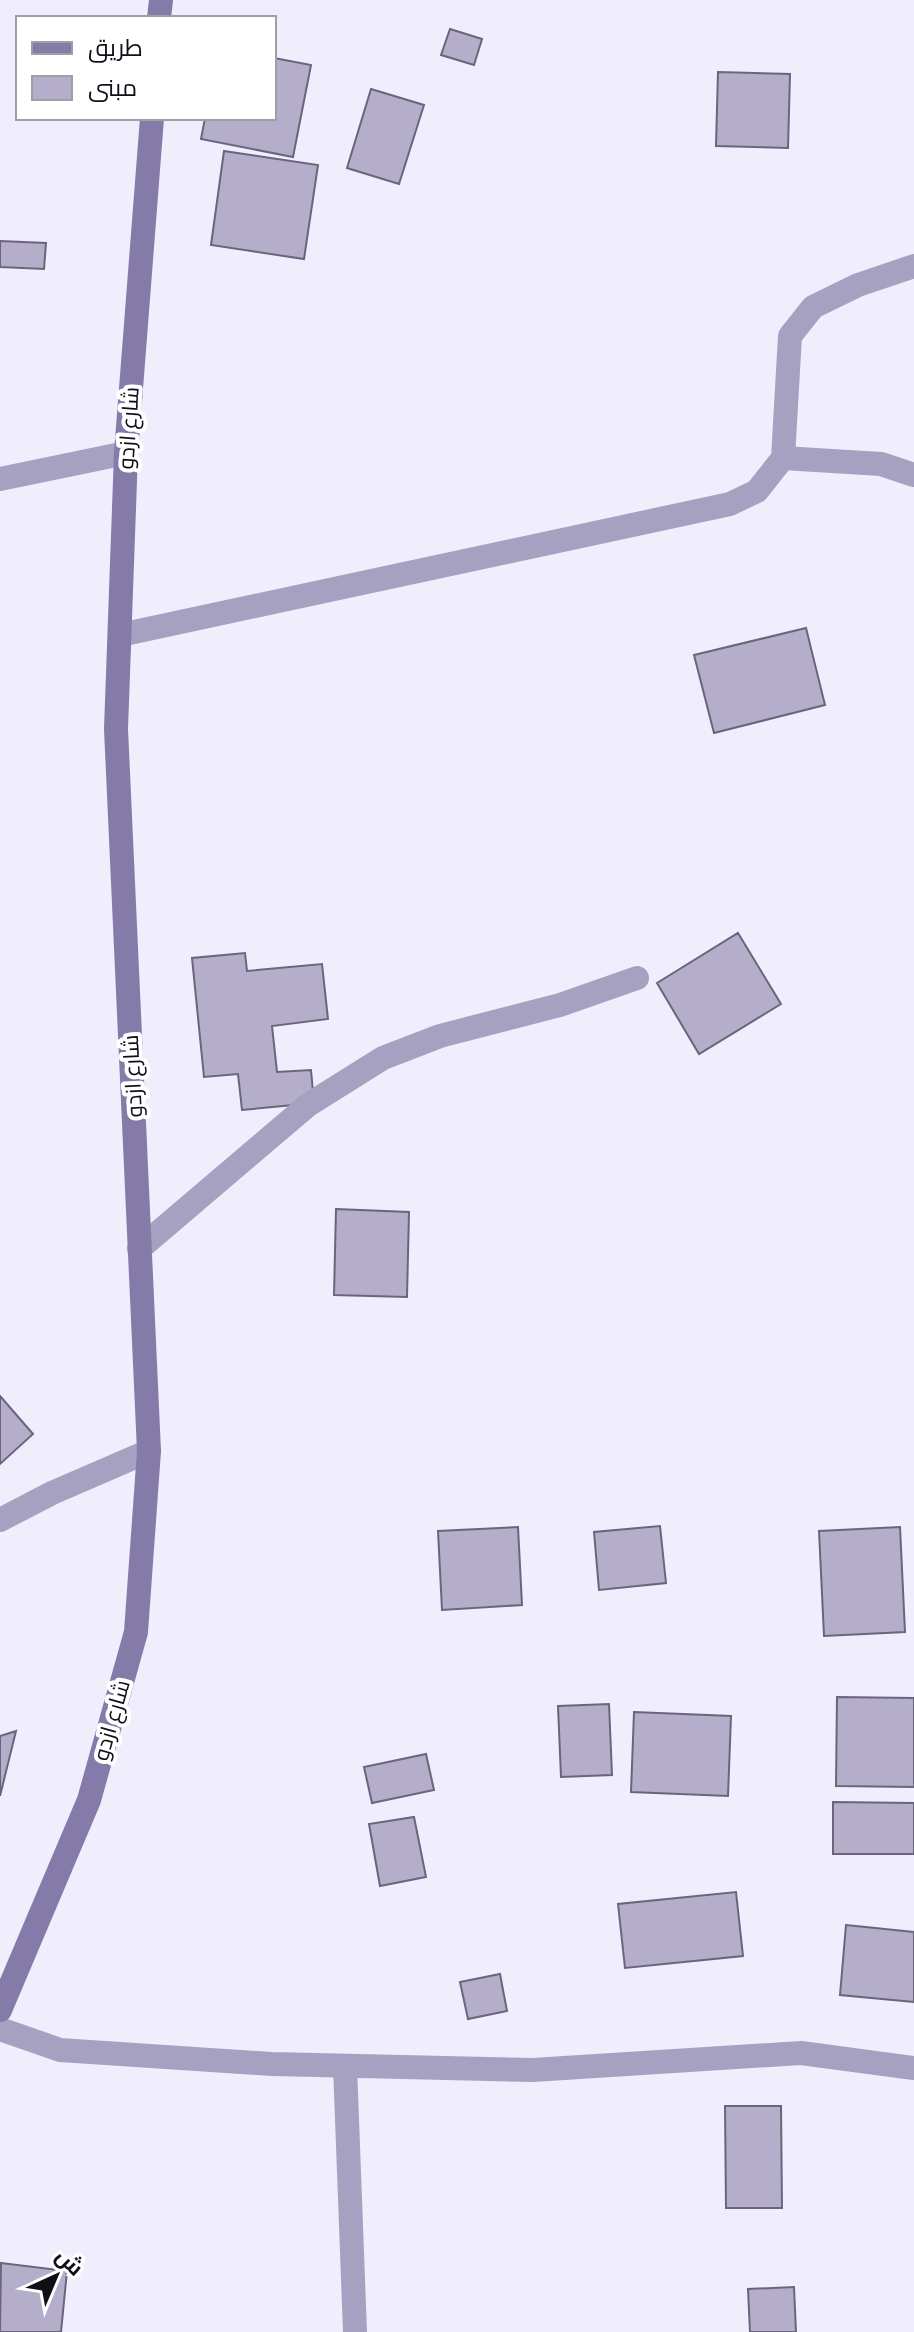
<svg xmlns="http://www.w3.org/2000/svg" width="914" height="2332" font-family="'DM Sans',Cairo,sans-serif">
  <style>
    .building { fill: #b4aecb; stroke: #6a657d; stroke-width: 2 }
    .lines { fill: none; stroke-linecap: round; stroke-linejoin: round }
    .street { stroke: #a7a1c1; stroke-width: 24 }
    .secondary { stroke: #857ba9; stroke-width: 24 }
    .labels { text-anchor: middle; stroke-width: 8; stroke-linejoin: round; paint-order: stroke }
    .street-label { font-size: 22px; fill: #100e17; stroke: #fff }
  </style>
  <rect width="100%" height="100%" fill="#f0edfd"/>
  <path class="building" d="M450,29L482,39L474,65L441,55Z
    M274,58L311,65L293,157L201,139L205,118H274Z
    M718,72L790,74L788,148L716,146Z
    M371,89L424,105L399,184L347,168Z
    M224,151L318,165L304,259L211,245Z
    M0,241L46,243L44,269L0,267Z
    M806,628L825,705L714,733L694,655Z
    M738,933L781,1004L699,1054L657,983Z
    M245,953L247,971L322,964L328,1019L272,1026L277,1072L311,1070L314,1103L242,1110L238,1074L204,1077L192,958Z
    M336,1209L409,1212L407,1297L334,1295Z
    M0,1396L33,1434L0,1464Z
    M660,1526L666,1583L599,1590L594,1532Z
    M518,1527L522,1605L442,1610L438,1531Z
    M900,1527L905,1632L824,1636L819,1531Z
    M837,1697L914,1698V1787L836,1786Z
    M609,1704L612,1775L561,1777L558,1706Z
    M634,1712L731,1716L728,1796L631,1792Z
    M16,1731L0,1796V1736Z
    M426,1754L434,1790L372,1803L364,1767Z
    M833,1802L914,1803V1854H833Z
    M414,1817L426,1877L380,1886L369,1824Z
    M736,1892L743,1956L625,1968L618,1904Z
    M846,1925L914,1932V2002L840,1995Z
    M500,1974L507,2011L468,2019L460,1982Z
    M725,2106H781L782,2208H726Z
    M1,2263L67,2271L61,2332H0Z
    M794,2287L796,2332H750L748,2289Z"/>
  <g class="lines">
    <path class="street" d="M783,458L881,464L914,475
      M0,479L126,453
      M120,635L730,504L757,491L783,458L790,336L813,307L858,285L914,266
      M139,1249L308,1105L383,1058L440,1036L560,1005L637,978
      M0,1520L52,1493L149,1451
      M0,2029L60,2050L272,2064L533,2070L801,2053L914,2068
      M345,2066L355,2332"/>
    <path class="secondary" d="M159,18L161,0
      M0,2010L89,1800L136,1632L149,1451L116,729L126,453L152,118"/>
  </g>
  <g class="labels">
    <g class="street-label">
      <text transform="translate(128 428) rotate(-86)" y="8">شارع ازدو</text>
      <text transform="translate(132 1076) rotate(-93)" y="8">شارع ازدو</text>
      <text transform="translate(111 1720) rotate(-74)" y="8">شارع ازدو</text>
    </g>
  </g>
  <rect x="16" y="16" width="260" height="104" fill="#ffffff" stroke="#9f9fa2" stroke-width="2"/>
  <rect x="32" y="42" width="40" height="12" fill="#857ba9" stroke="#9f9fa2" stroke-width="2"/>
  <text x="88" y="56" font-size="24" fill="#100e17">طريق</text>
  <rect x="32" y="76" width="40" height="24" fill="#b4aecb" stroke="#9f9fa2" stroke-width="2"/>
  <text x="88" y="96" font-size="24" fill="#100e17">مبنى</text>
  <g transform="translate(56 2276) rotate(44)" stroke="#ffffff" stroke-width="6" paint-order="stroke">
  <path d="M0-6L14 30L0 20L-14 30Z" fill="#100e17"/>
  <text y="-12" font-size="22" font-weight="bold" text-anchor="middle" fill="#100e17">ش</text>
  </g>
</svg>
